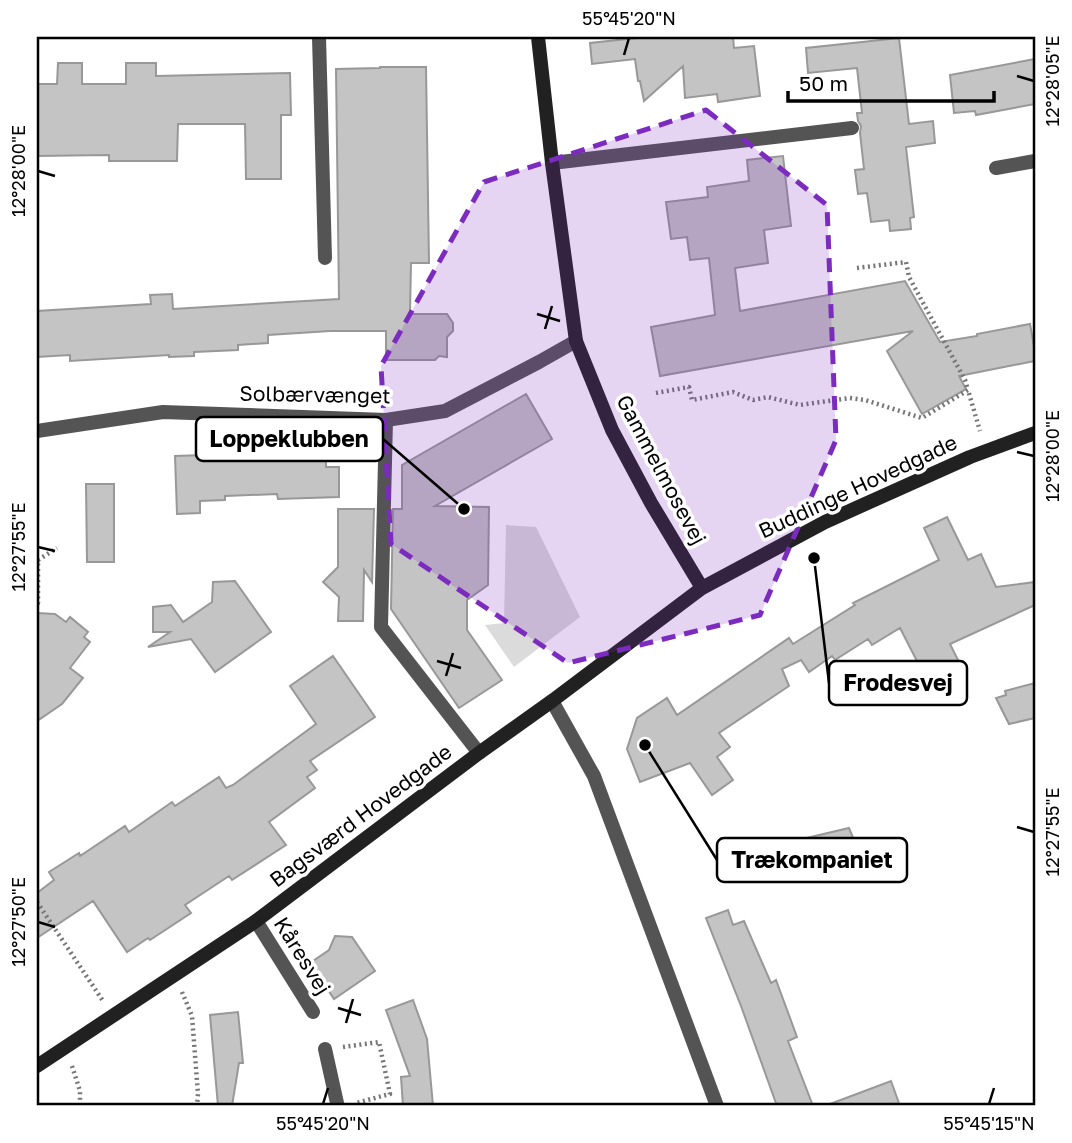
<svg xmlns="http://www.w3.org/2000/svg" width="1072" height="1143" font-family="'Golos Text',sans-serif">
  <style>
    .green { fill: #dbdbdb }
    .building { fill: #c4c4c4; stroke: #989898; stroke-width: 2 }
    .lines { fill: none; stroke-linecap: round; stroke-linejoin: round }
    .path { stroke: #767676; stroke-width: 4.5; stroke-dasharray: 2 3.5; stroke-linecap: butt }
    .lane { stroke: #545454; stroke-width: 14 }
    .street { stroke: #545454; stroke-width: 14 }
    .secondary { stroke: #212121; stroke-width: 14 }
    .marked { fill: #7b2cbf; fill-opacity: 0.2; stroke: #7b2cbf; stroke-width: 5; stroke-dasharray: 14 9; stroke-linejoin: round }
    .ticks { fill: none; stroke: #000; stroke-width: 2.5 }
    .labels { text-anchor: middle; stroke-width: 7; stroke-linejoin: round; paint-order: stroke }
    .street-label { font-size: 21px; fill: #000; stroke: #fff }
    .leader { fill: none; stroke: #000; stroke-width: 2.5 }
    .callout-dot { fill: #000; stroke: #fff; stroke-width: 2.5 }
    .callout { fill: #fff; stroke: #000; stroke-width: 2.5 }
    .callout-label { font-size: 23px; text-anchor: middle; font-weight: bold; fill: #000 }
    .neatline { fill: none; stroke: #000; stroke-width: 2.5 }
    .ticks-label { font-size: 18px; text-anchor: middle; fill: #000 }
  </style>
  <rect width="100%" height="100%" fill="#fff"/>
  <path class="green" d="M506,525L536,527L580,617L514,667L485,625L504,623Z"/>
  <path class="building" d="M646,37H733L734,48L754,46L760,96L718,102L717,94L685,98L683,66L644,101L640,81H638L635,59L592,64L590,43Z
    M899,38L909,124L933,121L935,143L906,147L914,217L910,218L911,229L890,231L889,220L871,222L867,193L858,194L855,170L864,169L860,133L861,126L858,121L857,113H862L857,68L808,73L806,48Z
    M1035,59V104L976,115L975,111L954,113L950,75Z
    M58,63H82V84H126V63H156V76L290,73L291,115H281V179H246L245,124H178L177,161H109V155L37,156V84H57Z
    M380,67H426L429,263H411L410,314H447L453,323V331L447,337V357L439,356L435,360H386V331H330L268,335V343L238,345V350L194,352V356L169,357V355L70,361V355L37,357V311L151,304L150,295L172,294L173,309L339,299L336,69L380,68Z
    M783,156L791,226L764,230L768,263L735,268L740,311L905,281L940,342L977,336V334L1030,324L1035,352V361L959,376L966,389L922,414L887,351L913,331L660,376L651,327L715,315L709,258L690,260L687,237L671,239L666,202L708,197L707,187L749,181L747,160Z
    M526,394L552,439L435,506L489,507L488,585L467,600V630L502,680L459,708L391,609L393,509H402V465Z
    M326,451V467H339V497L278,499L277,494L225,496V500L200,501V513L177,514L175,456Z
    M86,484H114V562H87Z
    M338,509H374L372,582L364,570L363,621H338L339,597L323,582L338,567Z
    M947,517L968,560L981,554L996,587L1035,582V605L950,644L960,664L928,680L921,667H920L900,628L872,645L868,639L835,660L832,656L809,672L801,660L782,669L789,686L719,733L730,747L717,757L733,780L712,795L690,763L640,782L627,749L637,718L667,698L677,715L789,638L793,644L855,605L853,603L939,560L924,528Z
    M235,581L271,632L215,672L191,639L148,647L170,632H153V607L171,605L183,622L212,602L213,582Z
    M37,613L55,614L66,622L70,617L88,632L84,637L90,642L70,668L83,678L62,704L37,721Z
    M333,656L375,717L310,761L317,770L307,777L315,788L269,822L286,845L232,880L229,876L185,905L191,913L150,940L148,938L127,952L93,901L37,938V893L54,880L49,872L79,853L80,856L125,826L129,832L172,802L175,806L219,777L226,788L233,785L316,724L290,686Z
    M1035,683V718L1009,724L996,698L1006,695L1005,691Z
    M849,828L859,852L847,857L848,859L811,874L798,840Z
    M728,910L733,925L744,921L771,983L776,980L797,1037L788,1041L813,1106H777L741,1006L706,918Z
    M335,936L352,937L375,971L334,999L310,963L329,950Z
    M413,1000L427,1039L433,1106H403L401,1077L410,1076L386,1010Z
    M238,1012L243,1063H239L232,1106H218L210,1015Z
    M891,1081L900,1106H830V1104Z"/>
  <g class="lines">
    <path class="path" d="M857,268L906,262L909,277L965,380L968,390
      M656,393L689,387L692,400L733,392L753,400L768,397L800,405L850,398L865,400L922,418L968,390L980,431
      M37,603H38V560L57,548
      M37,902L103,1001
      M182,992L192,1016L198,1094L197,1106
      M343,1047L379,1042L390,1094L356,1103
      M72,1066L80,1091V1106"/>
    <path class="lane" d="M319,37L325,258
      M386,420L381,627L479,753"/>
    <path class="street" d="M552,163L852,128
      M996,168L1035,161
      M37,431L163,412L386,420L445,411L539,362L576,341
      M552,701L594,776L717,1106
      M256,921L313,1012
      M325,1049L337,1103V1106"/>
    <path class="secondary" d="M538,37L552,163L576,341L612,430L651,503L702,588
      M37,1066L256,921L479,753L552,701L702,588L825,522L970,457L1035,433"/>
  </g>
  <path class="marked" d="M706,110L827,205L836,440L760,615L568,663L391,544L381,366L484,182Z"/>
  <path class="ticks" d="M624,55L629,38M1017,76L1034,81M38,171L55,176M537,314L560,321M545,329L552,306M1017,452L1034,456M38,547L55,551M437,661L461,668M446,676L453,653M1017,827L1034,832M38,922L55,927M338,1008L361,1015M346,1023L353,999M323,1104L328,1088M989,1104L994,1088"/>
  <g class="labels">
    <g class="street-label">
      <text transform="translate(315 395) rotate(1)" y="7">Solbærvænget</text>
      <text transform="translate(661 470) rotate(62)" y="7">Gammelmosevej</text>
      <text transform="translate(858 487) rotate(-25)" y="7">Buddinge Hovedgade</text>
      <text transform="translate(361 816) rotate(-37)" y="7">Bagsværd Hovedgade</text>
      <text transform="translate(302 956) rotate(58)" y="7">Kåresvej</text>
    </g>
  </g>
  <path class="leader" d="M464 509L383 439M814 558L829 683M645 745L717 860"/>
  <g class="callout-dot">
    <circle cx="464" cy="509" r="7"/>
    <circle cx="814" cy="558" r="7"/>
    <circle cx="645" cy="745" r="7"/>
  </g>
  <g class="callout">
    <rect x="196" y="417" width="187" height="44" rx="7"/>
    <rect x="829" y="661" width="138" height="44" rx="7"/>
    <rect x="717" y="838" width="190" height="44" rx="7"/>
  </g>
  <g class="callout-label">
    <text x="289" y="447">Loppeklubben</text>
    <text x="898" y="691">Frodesvej</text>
    <text x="812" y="868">Trækompaniet</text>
  </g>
  <rect width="1072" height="1143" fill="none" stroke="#ffffff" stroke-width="77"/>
  <path d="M788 91v10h206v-10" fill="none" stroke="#000000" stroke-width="3.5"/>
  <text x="799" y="91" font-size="21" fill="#000000" stroke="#ffffff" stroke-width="5" paint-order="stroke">50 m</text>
  <rect x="38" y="38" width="996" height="1066" class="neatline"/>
  <g class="ticks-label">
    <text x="629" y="25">55°45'20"N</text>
    <text transform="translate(1053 81) rotate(-90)" y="6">12°28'05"E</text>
    <text transform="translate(19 171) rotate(-90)" y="6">12°28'00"E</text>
    <text transform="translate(1053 456) rotate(-90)" y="6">12°28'00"E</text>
    <text transform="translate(19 547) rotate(-90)" y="6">12°27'55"E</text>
    <text transform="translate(1053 832) rotate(-90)" y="6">12°27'55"E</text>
    <text transform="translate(19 922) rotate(-90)" y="6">12°27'50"E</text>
    <text x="323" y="1130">55°45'20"N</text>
    <text x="989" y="1130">55°45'15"N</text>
  </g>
</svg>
